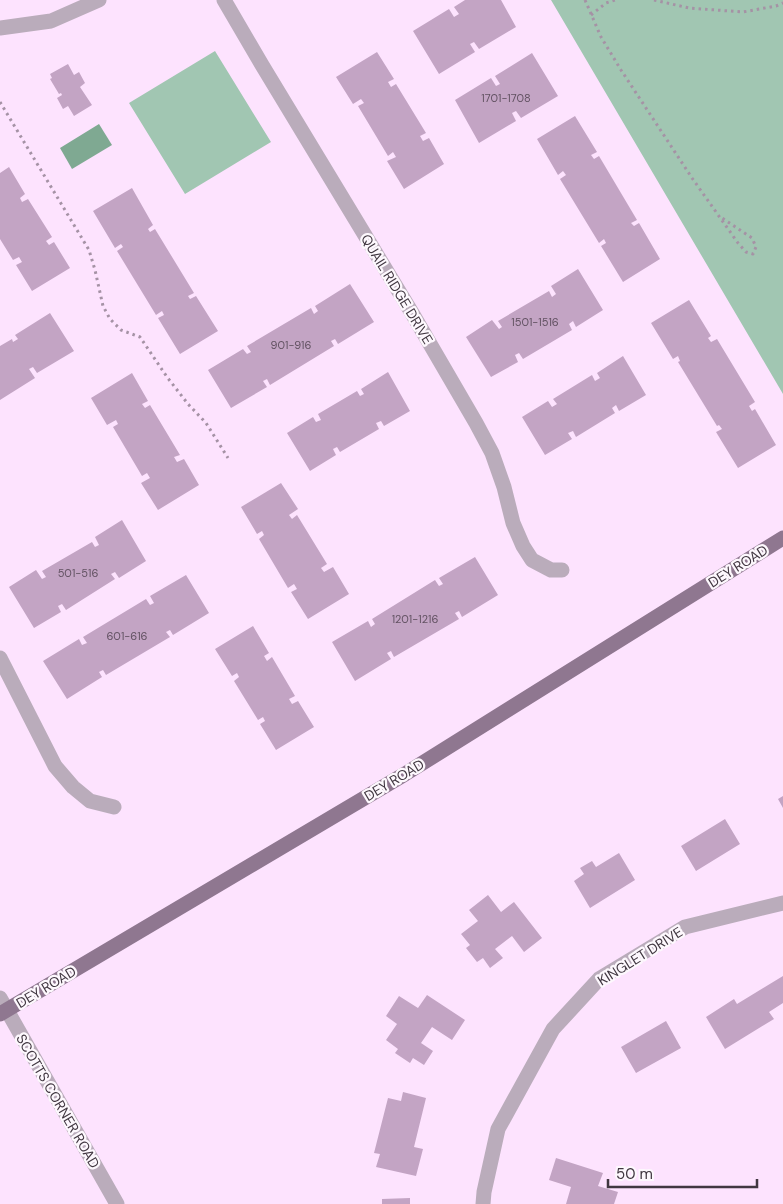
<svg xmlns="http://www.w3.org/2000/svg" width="783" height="1204" font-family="'DM Sans',sans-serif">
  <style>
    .green { fill: #a1c6b2 }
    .water { fill: #7fa992 }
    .building { fill: #c3a4c4 }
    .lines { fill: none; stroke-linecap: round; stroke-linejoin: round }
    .path { stroke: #a592a5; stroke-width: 3; stroke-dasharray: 2.5 4; stroke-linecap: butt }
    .minor { stroke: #baacbb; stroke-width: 15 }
    .major { stroke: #8f7790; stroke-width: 15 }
    .labels { text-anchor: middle; stroke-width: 4.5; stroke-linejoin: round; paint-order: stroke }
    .number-label { font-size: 11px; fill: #625262 }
    .street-label { font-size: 14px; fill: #413741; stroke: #fdf8fd }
  </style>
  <rect width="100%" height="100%" fill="#fde3fe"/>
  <path class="green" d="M551,0H783V394Z
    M215,51L271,142L185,194L129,103Z"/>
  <path class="water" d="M99,124L112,145L72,169L60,148Z"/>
  <path class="building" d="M465,0H501L516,27L479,49L474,42L470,44L475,52L439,74L413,31L449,9L454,17L459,14L454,7Z
    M377,52L394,79L388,82L391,87L396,84L426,133L420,136L423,141L429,138L444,164L404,189L387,161L396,157L393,152L388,156L358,106L364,103L361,99L353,104L336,77Z
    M532,53L558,96L521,118L516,111L512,113L516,121L479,143L455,100L491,78L496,86L500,84L495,76Z
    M68,64L74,75L79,72L85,83L80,87L92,105L74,116L68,106L63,109L57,98L62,95L61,93L59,94L50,79L52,78L50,74Z
    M575,116L597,152L591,155L594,159L599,156L637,220L631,223L634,226L639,223L660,259L623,282L601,246L606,243L604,239L599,243L560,179L566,175L563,171L558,175L537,139Z
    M9,167L25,194L20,198L22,202L28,199L52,237L46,241L49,245L54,242L70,268L32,291L16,265L22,262L19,257L13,260L0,239V173Z
    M132,188L153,225L148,229L150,232L155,229L194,293L188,296L190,299L196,296L218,331L180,354L158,318L164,315L162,311L156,315L117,251L123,247L121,244L115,248L93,211Z
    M578,269L603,310L576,327L573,321L569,324L572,330L523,359L519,353L515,355L518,362L491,377L466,337L492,320L499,329L502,327L498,321L549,291L552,297L556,294L551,286Z
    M350,284L374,322L338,344L335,339L331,341L334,346L270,385L267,379L263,381L267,387L231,408L208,370L243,349L247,354L251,352L247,346L311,308L314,314L318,311L315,306Z
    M689,300L711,336L708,338L711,342L717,339L755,402L749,406L752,411L755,409L776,445L738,468L716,432L722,429L719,425L717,426L678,362L680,361L678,356L673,359L651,323Z
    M50,313L74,351L37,373L33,367L29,369L35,378L0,400V346L12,339L13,342L18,339L15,335Z
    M623,356L646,395L619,411L616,405L612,408L615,413L576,437L573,431L568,433L572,439L545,455L522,417L548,401L552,407L557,404L553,399L592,375L595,381L600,378L597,373Z
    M388,372L410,411L384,426L381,421L376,423L379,429L340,452L337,447L333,449L336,455L310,471L287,433L313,417L316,422L321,420L318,414L357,391L360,396L364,394L361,389Z
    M132,373L148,401L142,404L145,408L150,405L180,455L174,457L177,462L184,459L199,485L158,510L141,483L150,478L147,473L142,476L113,427L118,424L116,420L107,425L91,398Z
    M281,483L298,509L289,515L292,519L297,515L327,564L321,568L324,572L333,567L349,594L308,619L291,592L297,589L294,584L288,588L259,539L264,535L262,531L257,534L241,507Z
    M122,520L146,561L119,578L115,572L111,574L115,579L66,610L62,604L58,606L61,612L34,628L9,587L36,570L42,579L46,577L42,571L92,542L95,547L99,545L95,537Z
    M475,557L498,595L462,617L459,611L455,613L459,619L394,657L391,651L387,653L391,659L355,681L332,642L368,621L371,627L375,624L372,619L435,580L439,586L443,584L439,578Z
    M186,575L209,613L173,635L170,630L166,632L170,637L106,675L103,670L99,672L102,677L67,699L43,661L79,639L82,645L87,643L83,637L146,599L150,605L154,603L150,596Z
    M253,626L269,653L264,656L267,661L272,657L295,696L289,699L292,704L298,701L314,727L276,750L260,724L265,721L263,717L258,720L234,681L239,677L237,673L232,676L215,649Z
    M783,796V808L778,799Z
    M725,819L740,844L696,871L681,846Z
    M619,853L635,880L590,908L574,881L584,874L580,868L592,861L596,867Z
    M488,895L501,912L514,902L542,938L524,952L512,936L495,949L503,958L490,968L483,958L477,962L466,948L470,945L461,934L478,921L469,910Z
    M783,976V1003L769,1012L774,1019L725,1049L706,1017L734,999L737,1004Z
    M427,995L465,1020L452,1040L432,1027L421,1043L433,1051L424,1065L413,1058L410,1063L395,1053L398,1049L386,1040L397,1024L386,1016L399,996L418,1008Z
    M666,1021L681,1048L636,1073L621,1047Z
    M403,1092L426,1098L414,1147L423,1149L416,1176L376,1167L380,1154L374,1153L388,1098L401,1101Z
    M556,1158L603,1173L598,1186L618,1192L614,1204H566L571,1187L549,1180Z
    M410,1198V1204H382V1199Z"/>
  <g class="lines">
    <path class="path" d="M585,0L601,37L621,70L692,178L738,243L746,252L753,254L756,247L752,238L719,216
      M654,0L689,8L743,12L776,6L783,3
      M591,15L606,3L615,0
      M0,102L89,250L95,270L103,306L110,319L121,330L140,337L167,377L188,404L206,423L228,458"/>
    <path class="minor" d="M224,0L262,65L412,313L476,423L492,453L504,487L513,523L523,546L532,560L551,570H562
      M0,28L51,21L99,0
      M0,658L55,766L73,787L90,801L114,807
      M0,998L117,1204
      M483,1204L484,1192L498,1129L553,1029L599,979L685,927L783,903"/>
    <path class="major" d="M0,1014L405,774L783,538"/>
  </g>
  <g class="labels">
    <g class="number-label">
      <text x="506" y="102">1701-1708</text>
      <text x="535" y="326">1501-1516</text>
      <text x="291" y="349">901-916</text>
      <text x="78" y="577">501-516</text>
      <text x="415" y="623">1201-1216</text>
      <text x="127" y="640">601-616</text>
    </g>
    <g class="street-label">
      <text transform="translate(397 289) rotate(59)" y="5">QUAIL RIDGE DRIVE</text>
      <text transform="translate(738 566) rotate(-32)" y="5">DEY ROAD</text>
      <text transform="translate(394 780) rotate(-31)" y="5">DEY ROAD</text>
      <text transform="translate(640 956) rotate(-32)" y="5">KINGLET DRIVE</text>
      <text transform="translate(46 987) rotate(-31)" y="5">DEY ROAD</text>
      <text transform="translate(58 1101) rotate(60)" y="5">SCOTTS CORNER ROAD</text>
    </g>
  </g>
  <path d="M608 1179v8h149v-8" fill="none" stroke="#413741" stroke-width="2.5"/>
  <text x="616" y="1179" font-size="15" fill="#413741" stroke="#fdf8fd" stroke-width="4" paint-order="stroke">50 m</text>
</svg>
